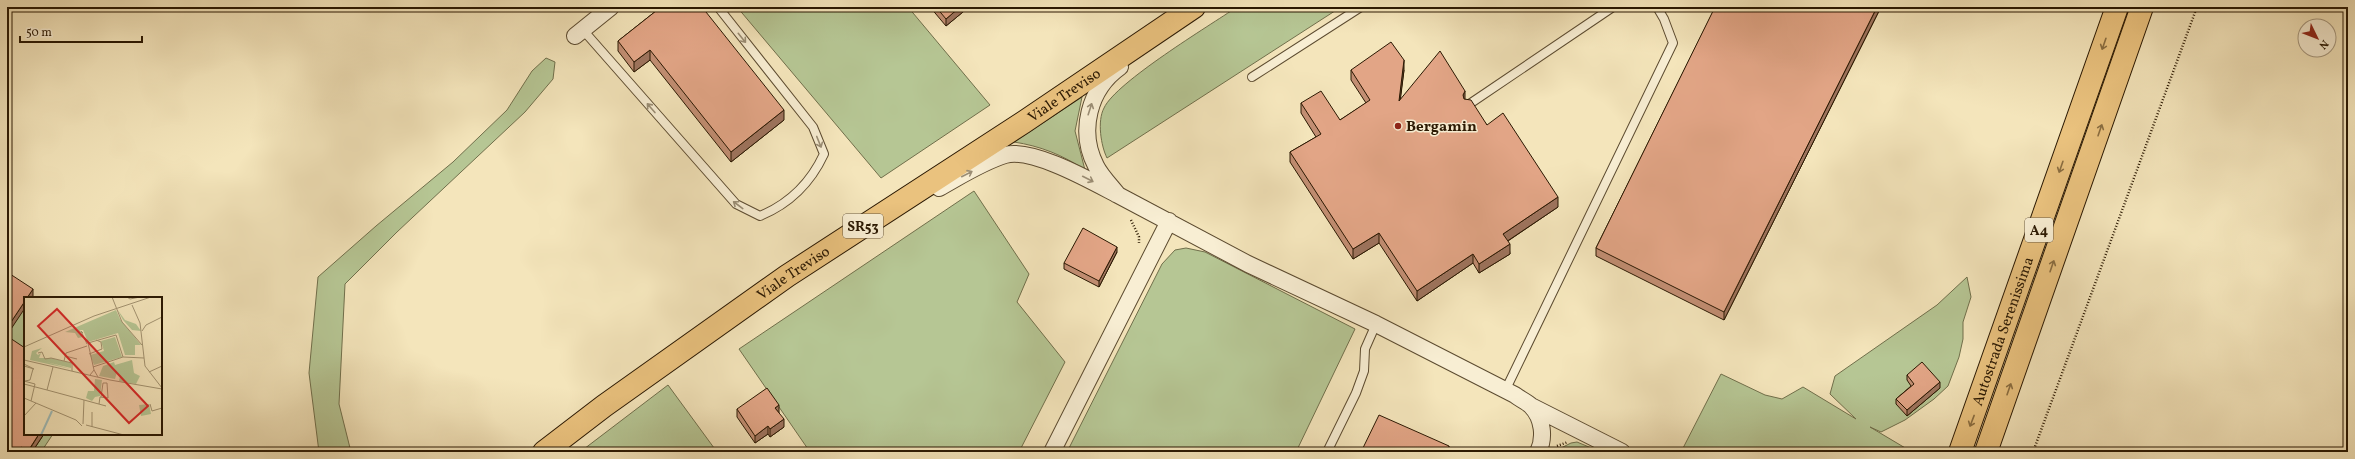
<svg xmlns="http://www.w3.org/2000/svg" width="2355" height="459" font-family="Vollkorn,serif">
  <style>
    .green { fill: #b6c694; stroke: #706f4b }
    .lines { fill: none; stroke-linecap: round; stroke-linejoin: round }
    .lane-casing { stroke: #5c4b30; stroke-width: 10 }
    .street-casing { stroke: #5c4b30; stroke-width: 18 }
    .primary-casing { stroke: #2a1802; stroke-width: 24 }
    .highway-casing { stroke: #2a1802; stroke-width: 24 }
    .path { stroke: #2a1802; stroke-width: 2.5; stroke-dasharray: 1 2; stroke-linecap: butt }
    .lane { stroke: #f8eed3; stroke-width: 8 }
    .street { stroke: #f8eed3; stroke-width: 16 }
    .primary { stroke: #eac27e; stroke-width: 22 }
    .highway { stroke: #eac27e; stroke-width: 22 }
    .wall { fill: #c28e73; stroke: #2a1802 }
    .shaded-wall { fill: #9e745e; stroke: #2a1802 }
    .building { fill: #e2a586; stroke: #2a1802 }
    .oneway { stroke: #9b8e75 }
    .oneway2 { stroke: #8a6d40 }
    .poi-dot { fill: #8f2418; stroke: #f8eed3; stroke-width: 1.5 }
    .labels { text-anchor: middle; stroke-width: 3; stroke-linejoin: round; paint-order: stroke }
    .shield { fill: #f8eed3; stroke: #685841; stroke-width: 1 }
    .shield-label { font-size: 14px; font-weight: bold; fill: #2a1802 }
    .street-label { font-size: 15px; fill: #2a1802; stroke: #f8eed3 }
    .poi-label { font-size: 15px; font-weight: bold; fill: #2a1802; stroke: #f8eed3; text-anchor: start }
    .inset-river { fill: none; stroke: #9fbdba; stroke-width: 2 }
    .inset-road { fill: none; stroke: #a39371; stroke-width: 1 }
    .view { fill: #d62828; fill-opacity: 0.15; stroke: #d62828; stroke-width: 2 }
    .inset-edge { fill: none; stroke: #2a1802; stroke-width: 2 }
  </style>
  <rect width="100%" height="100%" fill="#f4e5bb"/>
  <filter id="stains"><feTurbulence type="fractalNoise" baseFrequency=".005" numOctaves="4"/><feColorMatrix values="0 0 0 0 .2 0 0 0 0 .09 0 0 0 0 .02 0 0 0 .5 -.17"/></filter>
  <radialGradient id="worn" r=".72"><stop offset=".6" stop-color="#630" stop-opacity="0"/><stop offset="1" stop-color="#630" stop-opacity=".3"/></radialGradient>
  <path class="green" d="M737,7H908L990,105L881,178Z
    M1237,7H1341L1107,158C1101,146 1097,121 1104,108C1116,82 1209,26 1237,7Z
    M546,58L555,62L553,79L525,112L397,232L345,284L339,404L351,452H319L309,373L318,277L376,226L453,162L507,110L532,71Z
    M1082,97L1075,131L1085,170C1063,155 1040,146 1014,142Z
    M974,191L1029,274L1017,302L1065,362L1019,452H810L739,349Z
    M1186,248L1205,252L1355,329L1296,452H1067L1162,264L1175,250Z
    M1967,277L1971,297L1963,322V339L1959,357L1948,386L1934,399L1905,420L1881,432L1870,427L1912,452H1681L1721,374L1765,395L1782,399L1803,387L1856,419L1830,394L1835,376L1937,305Z
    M7,279L35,298H25V434H53L41,452H7Z
    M668,385L717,452H580Z
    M1577,442L1601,452H1553L1571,443Z"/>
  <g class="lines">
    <defs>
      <path id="lane" d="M583,30L736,204L760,216C789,204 811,182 824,154L813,127L718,7
        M1252,77L1361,7
        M1468,105L1613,7
        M1505,391L1673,43L1664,19L1657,7
        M1327,452L1356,393L1364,371L1365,349L1376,324"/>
      <path id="street" d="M575,36L611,7
        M939,188C959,177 982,162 1005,155C1032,147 1093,182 1118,195C1111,186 1101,176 1096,166C1078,131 1089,89 1120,67
        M1118,195L1248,264L1376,324L1515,395C1520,399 1527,402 1531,406C1543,418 1545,438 1538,452
        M1531,406L1622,452
        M1052,452L1169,221"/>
      <g id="primary">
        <path id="s1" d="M544,452L604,406L787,276L1024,122L1194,7"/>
      </g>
      <g id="highway">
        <path id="s2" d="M1960,452L2117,7"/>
        <path d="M1986,452L2142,7"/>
      </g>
    </defs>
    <use href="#lane" class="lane-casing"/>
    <use href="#street" class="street-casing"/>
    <use href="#primary" class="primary-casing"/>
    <use href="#highway" class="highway-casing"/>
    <path class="path" d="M1131,220L1139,237V243
      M1557,446L1568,442
      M2033,452L2197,7"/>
    <use href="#lane" class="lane"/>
    <use href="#street" class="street"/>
    <use href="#primary" class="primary"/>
    <use href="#highway" class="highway"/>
  </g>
  <path class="wall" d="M661,7L784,120L731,162L650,60L634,72L618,51V41Z
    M930,7H969L946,26Z
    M1714,7H1881L1724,320L1596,256V248L1715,8Z
    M1351,70H1404L1400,99H1465L1487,125L1558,207L1508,241L1510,254L1479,273L1473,263L1417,301L1379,243L1353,259L1290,162V152L1316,137L1301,113V103L1340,120L1366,103L1351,80Z
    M1117,252L1099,287L1064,269V263Z
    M1907,375L1940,388L1907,416L1896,404V399L1911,386L1907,380Z
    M737,409L784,427L770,437L768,434L755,443L737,417Z
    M44,434L32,452H7Z"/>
  <path class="shaded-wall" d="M960,7H969L946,26V19Z
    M1877,7H1881L1724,320V312Z
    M650,50V60L634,72V62Z
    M1404,60V70L1399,111V101Z
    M1465,91V100L1463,105V95Z
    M784,110V120L731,162V152Z
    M1558,197V207L1503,244V234Z
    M1379,233V243L1353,259V249Z
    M1510,244V254L1479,273V264Z
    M1117,247V252L1099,287V281Z
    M1473,254V263L1417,301V291Z
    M33,289V296L32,298H27Z
    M25,301V308L7,335V328Z
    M1940,382V388L1907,416V410Z
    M779,405V413L775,408Z
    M784,419V427L770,437V429Z
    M768,426V434L755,443V436Z
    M39,434H44L32,452H28Z
    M1449,446V452H1446Z
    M21,447V452H17Z"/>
  <path class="building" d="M661,7H702L784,110L731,152L650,50L634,62L618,41Z
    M936,7H960L946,19Z
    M1715,7H1877L1724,312L1596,248Z
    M1391,42L1404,60L1399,101L1440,51L1465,91L1463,95L1464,99L1471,100L1487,125L1503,113L1558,197L1503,234L1510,244L1479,264L1473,254L1417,291L1379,233L1353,249L1290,152L1321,134L1301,103L1321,91L1340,120L1370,100L1351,70Z
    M1083,228L1117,247L1099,281L1064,263Z
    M7,272L33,289L27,298H25V301L7,328Z
    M7,336L25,348V434H39L28,451L21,447L17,452H7Z
    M1922,362L1940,382L1907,410L1896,399L1914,384L1907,375Z
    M767,388L779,405L775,408L784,419L770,429L768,426L755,436L737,409Z
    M1379,415L1449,446L1446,452H1361Z"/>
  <defs><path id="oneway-shaft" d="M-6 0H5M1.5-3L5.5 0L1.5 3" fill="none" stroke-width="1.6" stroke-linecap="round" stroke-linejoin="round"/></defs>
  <g class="oneway">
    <use href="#oneway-shaft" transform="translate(742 38) rotate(51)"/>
    <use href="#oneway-shaft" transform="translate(651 108) rotate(-131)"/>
    <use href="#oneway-shaft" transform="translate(1090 109) rotate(-72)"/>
    <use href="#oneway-shaft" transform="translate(819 142) rotate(68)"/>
    <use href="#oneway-shaft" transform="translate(967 174) rotate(-27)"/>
    <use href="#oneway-shaft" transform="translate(1088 179) rotate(27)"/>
    <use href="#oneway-shaft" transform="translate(738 205) rotate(-143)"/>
  </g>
  <g class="oneway2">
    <use href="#oneway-shaft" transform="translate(2104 44) rotate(109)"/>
    <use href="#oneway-shaft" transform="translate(2100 130) rotate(-71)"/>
    <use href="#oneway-shaft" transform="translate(2061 167) rotate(109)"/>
    <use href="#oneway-shaft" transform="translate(2052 266) rotate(-71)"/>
    <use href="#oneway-shaft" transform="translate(2009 389) rotate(-71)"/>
    <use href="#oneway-shaft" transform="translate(1972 421) rotate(111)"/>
  </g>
  <circle class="poi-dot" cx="1398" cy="126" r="4"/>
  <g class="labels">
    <g class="shield">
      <rect x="843" y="214" width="40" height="24" rx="3"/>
      <rect x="2025" y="218" width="28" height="24" rx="3"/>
    </g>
    <g class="shield-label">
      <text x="863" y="231">SR53</text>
      <text x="2039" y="235">A4</text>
    </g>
    <g class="street-label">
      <text dy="5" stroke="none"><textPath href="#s1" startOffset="631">Viale Treviso</textPath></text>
      <text dy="5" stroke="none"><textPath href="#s1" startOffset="307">Viale Treviso</textPath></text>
      <text dy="5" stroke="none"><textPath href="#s2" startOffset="128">Autostrada Serenissima</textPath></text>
    </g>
    <g class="poi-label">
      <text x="1406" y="131">Bergamin</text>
    </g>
  </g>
  <g transform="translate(24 297)">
    <rect width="138" height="138" fill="#f4e5bb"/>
    <path d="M93,12L101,23L112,27L117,34L108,33L99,23ZM92,13L96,22L117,48H111V58H101L94,36L64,45L59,33H56L59,40L54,41L51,36L41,35ZM91,40L98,60L70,68L66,58L80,54L77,44ZM18,51L12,56L14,58L17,56L15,61H27L47,66V71L22,65L47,72L6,63L8,54ZM108,63L110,76L116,79L112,87L95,84L96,79L93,75L91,82L75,79L79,69L90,65L91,68ZM71,82L78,83L76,99L71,100L68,104L62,101L64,94H70ZM125,107L127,117L117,119L115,108Z" fill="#b6c694"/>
    <path class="inset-river" d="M17,138L28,114"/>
    <path class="inset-road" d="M88,0L98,25L118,48M103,0L106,2L116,0M108,8L116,26L121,69L138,91M118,34L122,28L138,20M59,36L57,34L63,47M0,50L70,19L127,0M14,56L18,55L21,62L27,61L48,66V74M65,57L78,52L77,45L72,43M41,59L53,62M0,63L86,83L138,92M40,64L42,56L63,49M0,67L10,72L0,69M29,70L23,93L60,103M69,70L99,60L120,61M70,73L64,46L92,38L99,60M125,75L138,69M66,78L70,73L74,80M0,84L11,87L7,104M1,84L6,83L9,72M0,87L23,93M77,100L79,86H83L84,101M0,101L52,123L58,129M75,107L76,100L84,101M126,107L128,114L138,111M0,119L12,106M59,127L60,103L82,109M62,128L100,138M68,130V115"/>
    <path class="view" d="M33,12L124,109L105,126L14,29Z"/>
    <rect width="138" height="138" class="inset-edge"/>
  </g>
  <rect width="2355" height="459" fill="none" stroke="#f4e5bb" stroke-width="24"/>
  <rect x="8" y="8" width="2339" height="443" fill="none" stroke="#2a1802" stroke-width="2"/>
  <rect x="12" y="12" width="2331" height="435" fill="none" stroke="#2a1802"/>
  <g transform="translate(2317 38) rotate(133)"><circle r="19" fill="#f8eed3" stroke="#a6987f"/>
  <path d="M0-3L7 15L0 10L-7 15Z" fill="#8f2418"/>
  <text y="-6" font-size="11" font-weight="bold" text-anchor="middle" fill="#2a1802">N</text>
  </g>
  <path d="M20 36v6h122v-6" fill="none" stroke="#2a1802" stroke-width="2"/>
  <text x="26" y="36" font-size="12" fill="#2a1802" stroke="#f8eed3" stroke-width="3" paint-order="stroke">50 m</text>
  <rect width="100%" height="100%" filter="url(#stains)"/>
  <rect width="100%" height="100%" fill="url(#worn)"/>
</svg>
